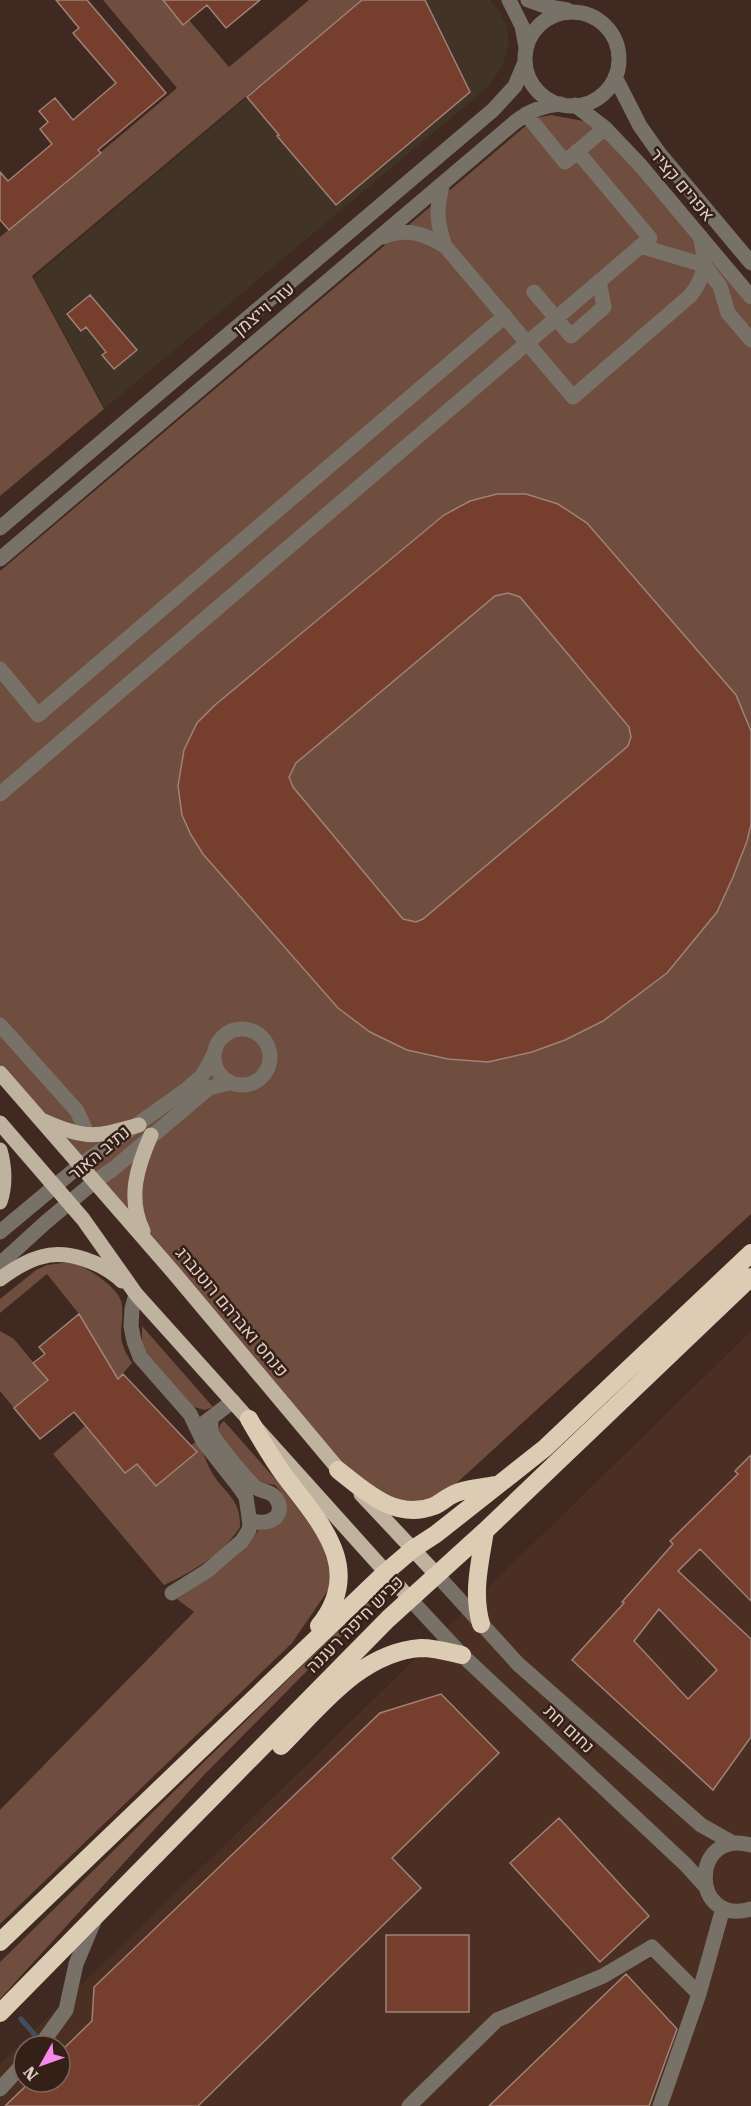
<svg xmlns="http://www.w3.org/2000/svg" width="751" height="2106" font-family="'Roboto Serif',Heebo,serif">
  <style>
    .built { fill: #4b2f22; fill-rule: evenodd }
    .education { fill: #413426 }
    .green { fill: #6f4e3f }
    .lines { fill: none; stroke-linecap: round; stroke-linejoin: round }
    .stream { stroke: #424e60; stroke-width: 5 }
    .building { fill: #763e2c; stroke: #9e8279; stroke-width: 1.5; fill-rule: evenodd }
    .minor { stroke: #787167; stroke-width: 15 }
    .major { stroke: #bfb29e; stroke-width: 15 }
    .highway { stroke: #dcccb4; stroke-width: 18 }
    .labels { text-anchor: middle; stroke-width: 5; stroke-linejoin: round; paint-order: stroke }
    .street-label { font-size: 18px; fill: #ddcec8; stroke: #352017 }
  </style>
  <rect width="100%" height="100%" fill="#3f2920"/>
  <path class="built" d="M751,1331V2106H0V2064ZM24,2046H60V2082H24Z"/>
  <path class="education" d="M363,0H490L500,12L507,27L509,43L503,65L489,86L105,408L34,277Z"/>
  <path class="green" d="M103,0H172L229,67L309,0H361L32,276L104,409L0,496V237L177,88Z
    M551,115L589,122L610,140L751,305V1214L437,1501L391,1505L343,1471L0,1064V571L535,118Z
    M70,1262C85,1266 121,1288 122,1305C124,1333 114,1335 132,1363L118,1379L79,1314L47,1274L0,1313V1299L36,1270L47,1265Z
    M142,1326L213,1407L205,1410L190,1406L142,1348Z
    M0,1331L14,1339L48,1380L14,1408L0,1391Z
    M224,1421L278,1482L327,1548L333,1583L292,1643L0,1924V1810L194,1612L177,1599C208,1578 239,1560 259,1529L264,1530L281,1492L275,1485L262,1483L254,1479L218,1432L220,1425Z
    M85,1426L125,1473L137,1464L156,1486L197,1452L191,1446L195,1442C204,1451 205,1460 211,1471C223,1493 241,1497 240,1527C223,1554 192,1572 164,1585L53,1454Z
    M367,1602L371,1606L203,1776L0,1999V1962Z"/>
  <g class="lines">
    <path class="stream" d="M21,2019L40,2041"/>
  </g>
  <path class="building" d="M56,0H87L166,93L98,150L101,153L9,230L0,220V172L8,181L52,144L40,129L48,122L39,111L55,98L73,120L116,83L73,33L79,28Z
    M163,0H260L226,28L207,5L183,25Z
    M362,0H425L470,92L336,205L277,136L279,135L247,97Z
    M90,295L137,350L114,369L102,355L106,352L86,327L81,331L67,314Z
    M497,494H526L558,504L587,523L736,695L751,731V824L747,841L733,877L717,912L667,973L603,1021L565,1040L532,1052L488,1062L448,1059L407,1050L370,1032L338,1008L203,854L191,835L182,815L178,786L184,750L197,723L215,705L444,515L470,501ZM508,593L520,597L629,727L631,737L628,746L423,919L416,922L403,919L293,787L289,777L296,763L495,596Z
    M79,1314L118,1379L123,1374L197,1452L156,1486L137,1464L125,1473L74,1412L40,1439L14,1408L48,1380L33,1363L45,1354L39,1347Z
    M751,1455V1601L700,1549L678,1571L751,1639V1737L713,1790L572,1660L624,1603L622,1602L673,1544L670,1541L738,1474L735,1471ZM659,1609L717,1670L688,1699L634,1641Z
    M441,1694L499,1753L392,1858L421,1888L198,2106H5L30,2082H60V2052L92,2021L94,1987L380,1713Z
    M559,1818L649,1916L600,1962L510,1863Z
    M386,1935H469V2012H386Z
    M626,1974L677,2029L649,2106H489Z"/>
  <g class="lines">
    <path class="minor" d="M509,0L522,26L526,47
      M528,0L545,6L567,10
      M525 59a47 47 0 1 1 94 0a47 47 0 1 1-94 0Z
      M615,77L640,126L659,153L751,263
      M575,105L605,128L641,166L751,297
      M526,114L565,162L605,128
      M443,183C436,208 436,221 445,246L573,397L691,295C707,273 706,261 700,236
      M383,237C407,227 424,234 445,246
      M640,246L704,265L720,286L728,313L751,340
      M534,292L571,336L604,307L599,281
      M0,528L493,110L515,86L525,62
      M0,559L515,122C529,111 543,105 561,104
      M0,669L38,715L505,316
      M0,794L650,238L577,151
      M0,1025L77,1111L88,1135
      M214 1057a28 28 0 1 1 56 0a28 28 0 1 1-56 0Z
      M0,1232L79,1166L187,1089L202,1076L213,1056
      M0,1264L46,1222L94,1182L113,1169L209,1088L229,1083
      M136,1294L132,1309L131,1326L134,1341L140,1357L190,1414L203,1441L240,1488L246,1497L250,1524L249,1530L242,1541L207,1571L172,1593
      M211,1418C211,1425 210,1431 213,1436C220,1447 245,1478 255,1487C261,1492 270,1490 275,1497C289,1515 267,1529 249,1519
      M203,1424L233,1401
      M437,1575L518,1664L701,1825L733,1843
      M410,1599L462,1655L685,1864L705,1886
      M751,1845C690,1828 690,1927 751,1909
      M40,2046L66,2010L76,1964L94,1921
      M0,2089L24,2063
      M409,2106L497,2020L603,1976L652,1947L699,1994
      M660,2106L699,1994L723,1908"/>
    <path class="major" d="M0,1073L174,1273L345,1477
      M44,1121C86,1140 96,1137 139,1125
      M0,1123L83,1219L136,1294L410,1599
      M0,1150C5,1168 6,1184 0,1202
      M143,1231C127,1198 137,1167 151,1135
      M0,1279C12,1270 26,1261 41,1257C68,1249 103,1263 122,1281
      M361,1494L437,1575"/>
    <path class="highway" d="M249,1419C260,1438 271,1457 284,1475C319,1522 366,1568 319,1626
      M338,1470C366,1492 396,1521 434,1506C441,1503 447,1497 454,1494C466,1488 482,1488 495,1485
      M481,1624C472,1593 480,1562 485,1531
      M281,1746C320,1707 361,1652 421,1648C435,1648 449,1652 462,1655
      M0,1942L386,1572L413,1549L436,1534L545,1448L751,1253
      M0,2013L388,1619L485,1531L751,1277"/>
  </g>
  <g class="labels">
    <g class="street-label">
      <text transform="translate(682 185) rotate(50)" y="6">אפרים קציר</text>
      <text transform="translate(264 309) rotate(-40)" y="6">עזר וייצמן</text>
      <text transform="translate(99 1153) rotate(-40)" y="6">נתיב האור</text>
      <text transform="translate(232 1312) rotate(50)" y="6">פנחס ואברהם רוטנברג</text>
      <text transform="translate(355 1624) rotate(-45)" y="6">כביש חיפה רעננה</text>
      <text transform="translate(569 1729) rotate(43)" y="6">נחום חת</text>
    </g>
  </g>
  <g transform="translate(42 2064) rotate(230)"><circle r="28" fill="#352017" stroke="#78665e" stroke-width="1.5"/>
  <path d="M0-4.5L10 22L0 15L-10 22Z" fill="#f689ed"/>
  <text y="-9" font-size="16" font-weight="bold" text-anchor="middle" fill="#ddcec8">N</text>
  </g>
</svg>
